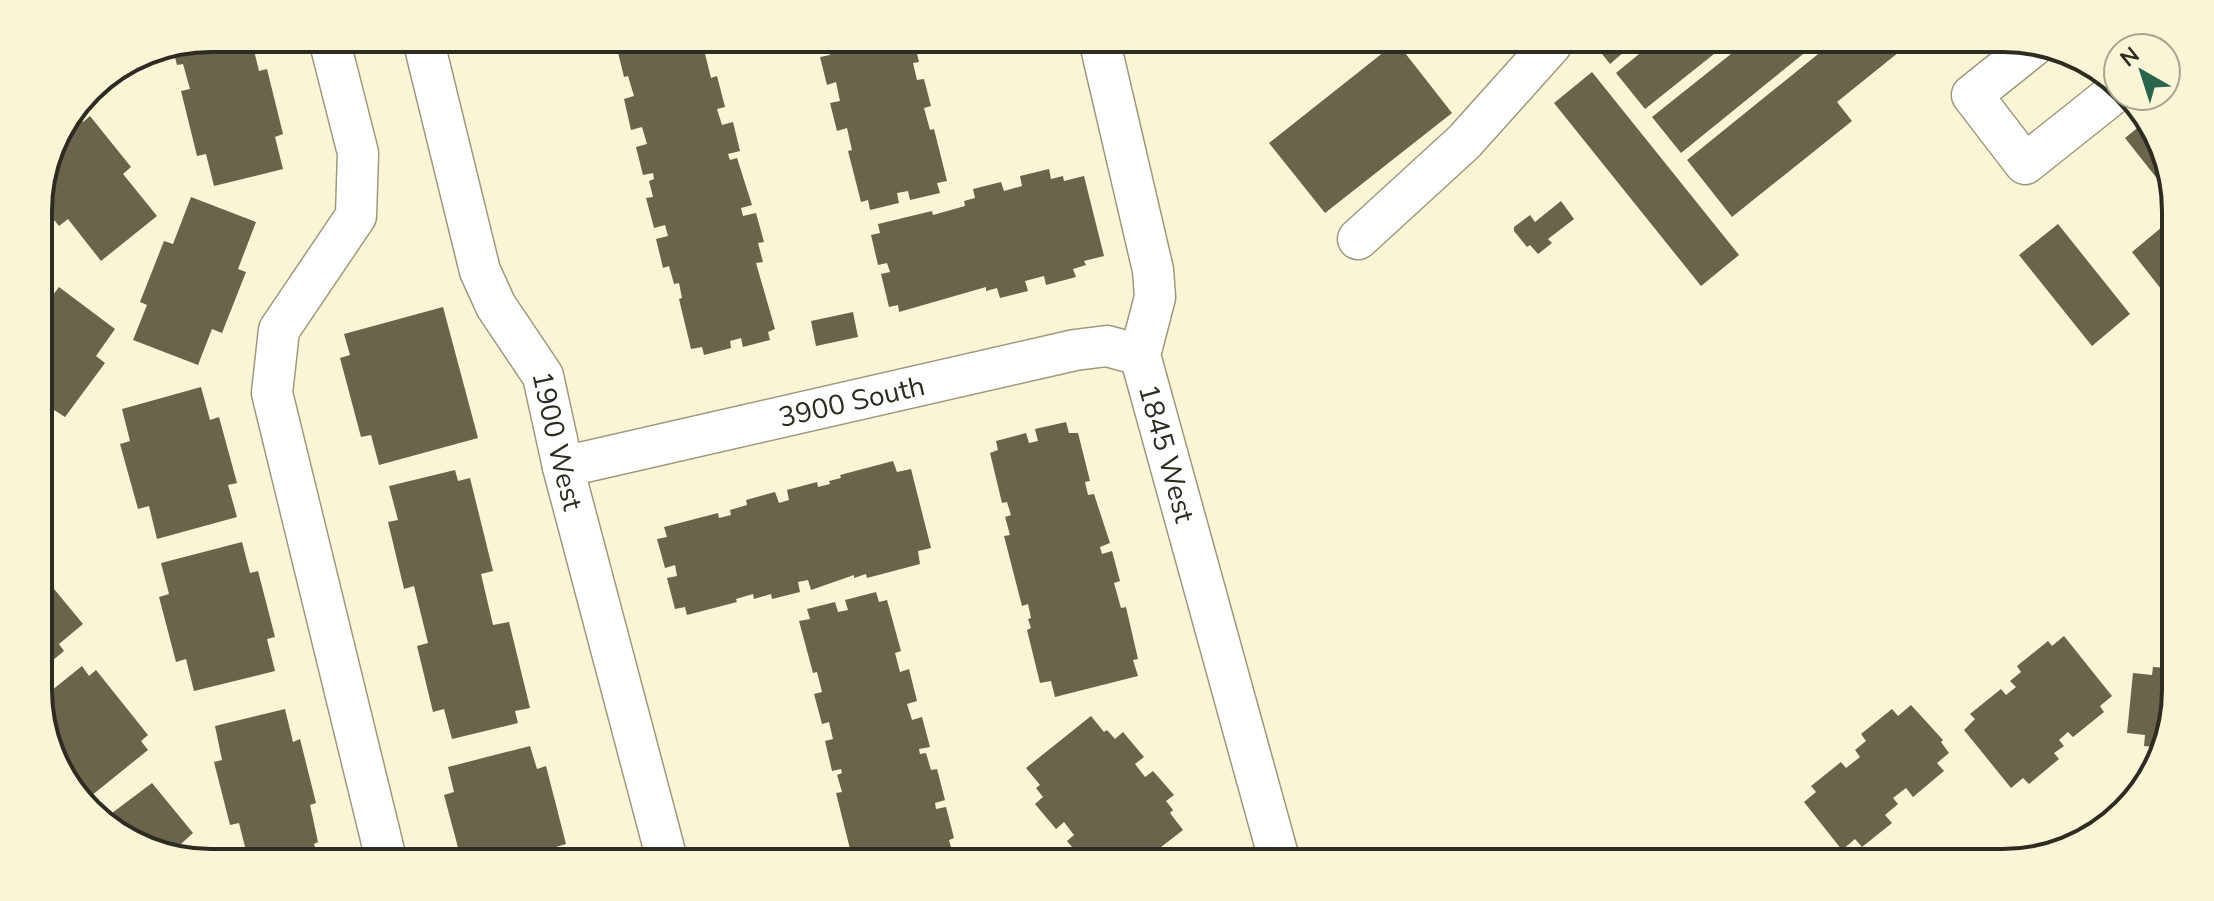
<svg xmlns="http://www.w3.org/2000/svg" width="2214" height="901" font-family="'Nunito Sans',sans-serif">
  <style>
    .building { fill: #69644a }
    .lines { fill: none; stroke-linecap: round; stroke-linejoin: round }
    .minor-casing { stroke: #9e997e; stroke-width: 43 }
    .minor { stroke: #fff; stroke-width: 40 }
    .labels { text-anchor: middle; stroke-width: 8; stroke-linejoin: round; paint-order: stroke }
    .street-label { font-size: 28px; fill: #2e2c20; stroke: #fbf5d7 }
    .rim { fill: none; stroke: #2e2c20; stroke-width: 4 }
  </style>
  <rect width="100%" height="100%" fill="#fbf5d7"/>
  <path class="building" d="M211,38H251L259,71L267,69L283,134L275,137L283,169L214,186L206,154L197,156L181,91L190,89L183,64L177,65L172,46Z
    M615,40L705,41L709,53L705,54L711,78L717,76L725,107L717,109L722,125L733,122L740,151L728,154L730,160L737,158L752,205L741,208L743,216L756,213L764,242L758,243L763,262L756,263L775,329L768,332L770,340L743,347L741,338L730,341L731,348L704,355L702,347L691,349L679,299L682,298L679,283L674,284L669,266L663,268L656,239L668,236L665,225L654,228L646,198L653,197L649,181L654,179L653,173L643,175L636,147L647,144L642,127L631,130L624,99L634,96L628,76L624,77Z
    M816,41L914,42L919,62L913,63L917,80L924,79L931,106L924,108L930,130L934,129L947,181L937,183L940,193L910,200L908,191L897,193L899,203L870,210L868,200L861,202L848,151L852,150L847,128L837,131L830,103L840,101L836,82L827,85L820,57L830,55L828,51L820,54Z
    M1394,44H1398L1452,113L1325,213L1269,143Z
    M1595,45H1632L1610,64Z
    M1650,45H1679L1724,46L1645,109L1616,73Z
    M1741,46H1813L1681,153L1652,117Z
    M1828,46L1895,47L1899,52L1837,102L1852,121L1732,217L1687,160Z
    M1592,72L1739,255L1701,286L1554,103Z
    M74,111L83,122L90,116L131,167L123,174L157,216L101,261L68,219L59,226L38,200L56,135Z
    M2146,121L2174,188V200L2125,138Z
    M1049,169L1051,179L1063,176L1064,181L1084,176L1104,256L1084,261L1086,265L1073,269L1076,277L1046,285L1044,276L1025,281L1028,291L1000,298L997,288L986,291V287L899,312L898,305L889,307L881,274L890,272L887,263L878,265L871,235L880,233L878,224L932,211L933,215L965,206L964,201L975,198L973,189L1001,182L1004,191L1022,186L1020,176Z
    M191,197L256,222L238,269L246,272L222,333L212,329L198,365L133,340L147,305L140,302L164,241L173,244Z
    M1561,201L1574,219L1548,239L1552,243L1538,254L1530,245L1527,247L1514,231V227L1530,215L1535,222Z
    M2174,217L2173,279L2161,289L2132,252Z
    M2058,224L2130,314L2092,346L2019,255Z
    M59,287L115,329L96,356L105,363L65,417L54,410L40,429L39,314Z
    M443,307L478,438L379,465L371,435L361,437L340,358L350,355L344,334Z
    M853,312L858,337L816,346L811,321Z
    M201,387L210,420L219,417L237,483L228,485L237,517L157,539L149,506L138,509L120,444L130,441L122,409Z
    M1066,422L1069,433H1078L1090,481L1085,482L1088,495L1094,494L1110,543L1100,547L1102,554L1112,551L1120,581L1114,583L1121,608L1126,607L1138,659L1133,660L1138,676L1055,697L1051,681L1040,683L1027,630L1031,628L1028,619L1031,618L1028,604L1022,606L1004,536L1010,535L1005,517L1011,515L1007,502L1002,503L990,453L998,450L996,441L1026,433L1029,443L1038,441L1035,429Z
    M893,461L897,472L911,469L931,548L918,551L920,564L867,578L866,574L854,578V575L811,590L808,580L798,582L800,592L772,599L771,594L754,599L753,594L736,599L737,602L687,615L685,607L675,609L667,578L677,576L675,565L665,568L657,539L667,537L664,527L718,513L719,518L731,515L730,510L747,505L746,500L775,492L779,503L789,500L787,490L817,482L818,487L830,484L829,481L841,478L840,475Z
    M455,470L458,481L470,478L493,571L481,574L493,625L509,622L530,708L515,711L518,723L452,739L444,709L433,712L417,646L428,643L414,586L404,589L388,522L398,520L389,486Z
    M242,542L250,573L258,571L275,637L267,639L275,671L194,691L186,659L176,662L159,597L169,594L161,563Z
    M40,572L83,624L59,644L64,651L41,670Z
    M876,592L879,602L887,600L901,651L895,653L900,672L909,669L917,701L907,704L912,720L922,717L930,747L919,749L920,754L926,753L931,770L937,769L945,800L935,803L936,809L946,807L954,838L949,840L954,858L852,857L836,793L842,792L837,775L842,773L841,769L832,771L825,741L833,739L829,722L822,724L814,694L822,692L817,672L813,673L799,621L810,619L807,609L835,602L838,612L848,610L845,600Z
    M2064,636L2112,696L2100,706L2104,712L2073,737L2068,732L2059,740L2064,746L2054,753L2059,759L2029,784L2023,778L2011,788L1964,730L1975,719L1970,714L2001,689L2006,695L2016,687L2010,681L2021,672L2017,666L2048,641L2052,646Z
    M82,666L89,676L96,670L148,735L141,741L148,750L91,796L61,763L41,723V699Z
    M2153,667L2168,668L2165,748L2144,746L2145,735L2127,733L2133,673L2152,675Z
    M1911,705L1943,740L1941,742L1949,753L1937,763L1944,771L1913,797L1906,788L1893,798L1898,804L1885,815L1892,823L1862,847L1855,839L1842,850L1804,802L1816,792L1811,786L1841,762L1846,768L1860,757L1855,750L1866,741L1861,734L1892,709L1898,716Z
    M285,709L293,742L300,739L316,803L310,805L318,842L314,844L317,854H239L246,851L239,823L230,825L214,762L222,760L215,726Z
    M1091,716L1104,732L1107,730L1115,739L1123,732L1144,757L1135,764L1145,777L1153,771L1174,795L1166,801L1173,810L1170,813L1183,830L1147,858H1081L1067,841L1074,835L1064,822L1056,829L1035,804L1043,797L1036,788L1040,785L1026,768Z
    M530,746L537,769L546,766L566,844L556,847L558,856L460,855L444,795L454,792L448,767Z
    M152,783L193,833L170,854H155L104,819Z"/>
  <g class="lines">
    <defs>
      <g id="minor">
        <path d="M329,39L358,153L356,216L279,330L272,393L385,855"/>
        <path id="s1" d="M423,39L480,271L496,306L543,376L563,467L666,856"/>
        <path id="s2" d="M1100,43L1153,270L1155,297L1140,355L1279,859"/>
        <path d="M2032,47L1972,95L2025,164L2118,90"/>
        <path d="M1358,239L1464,142L1551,45"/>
        <path id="s3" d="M563,467L1075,350L1107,346L1140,355"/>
      </g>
    </defs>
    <use href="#minor" class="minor-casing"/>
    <use href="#minor" class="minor"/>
  </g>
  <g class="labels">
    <g class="street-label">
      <text dy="10" stroke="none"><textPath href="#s3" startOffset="296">3900 South</textPath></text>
      <text dy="10" stroke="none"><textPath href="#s1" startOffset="428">1900 West</textPath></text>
      <text dy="10" stroke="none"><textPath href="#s2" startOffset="422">1845 West</textPath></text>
    </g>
  </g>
  <path d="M0 0H2214V901H0ZM211 52H2003A159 159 0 0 1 2162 211V690A159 159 0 0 1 2003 849H211A159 159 0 0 1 52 690V211A159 159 0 0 1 211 52Z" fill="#fbf5d7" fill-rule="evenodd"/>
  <path class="rim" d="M211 52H2003A159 159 0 0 1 2162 211V690A159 159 0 0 1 2003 849H211A159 159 0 0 1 52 690V211A159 159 0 0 1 211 52Z"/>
  <g transform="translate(2142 72) rotate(321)"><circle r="38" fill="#fbf5d7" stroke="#a9a58e" stroke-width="2"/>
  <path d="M0-6L14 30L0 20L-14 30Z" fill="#2b644c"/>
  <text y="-12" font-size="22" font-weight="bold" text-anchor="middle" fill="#2e2c20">N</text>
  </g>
</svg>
